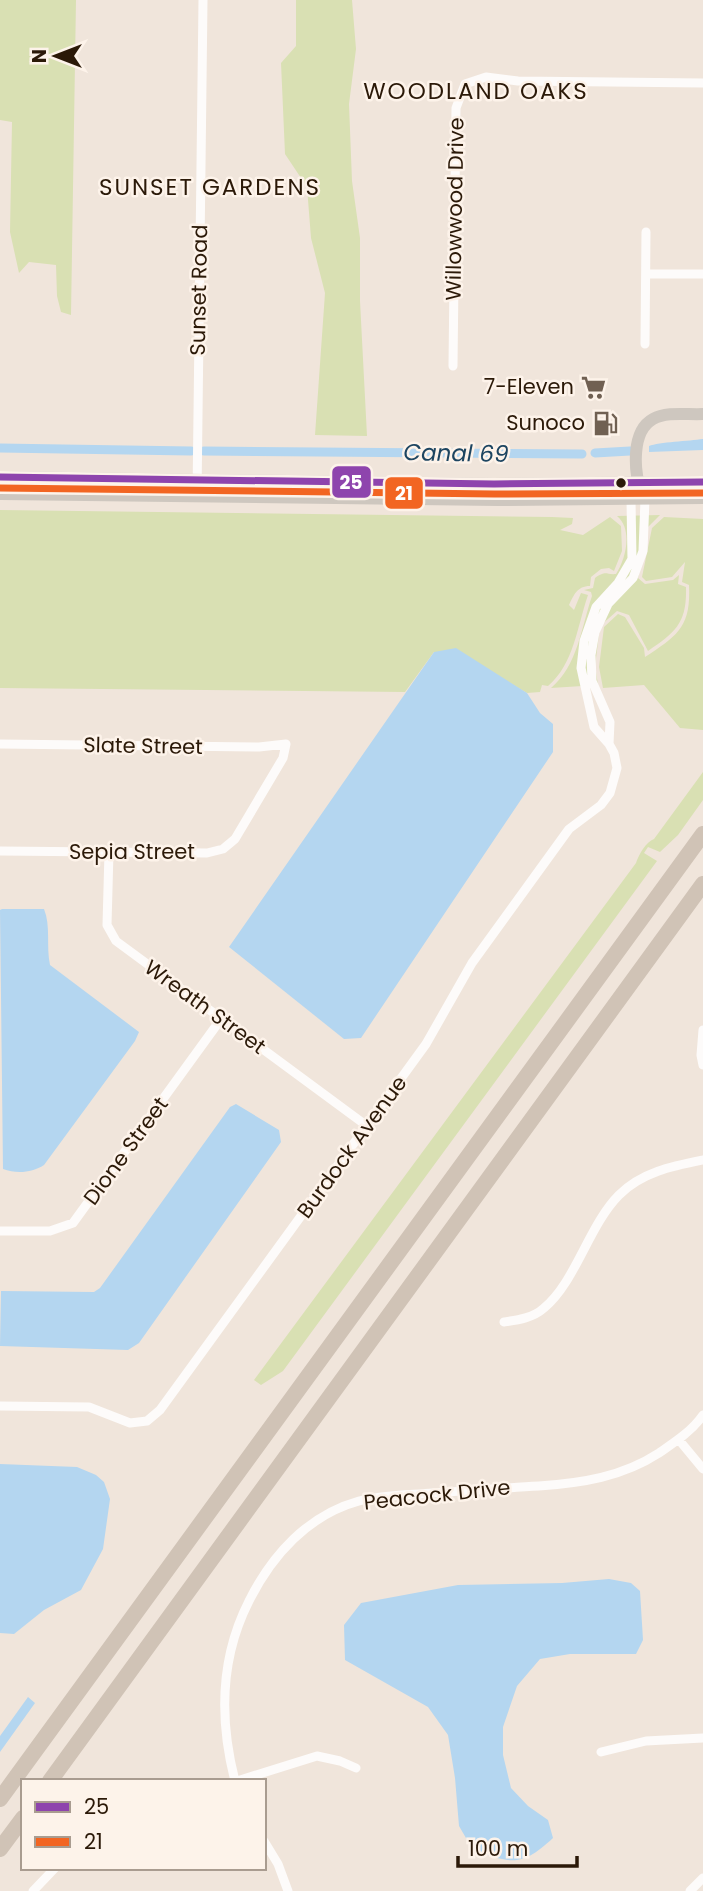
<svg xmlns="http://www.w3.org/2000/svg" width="703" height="1891" font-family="Poppins,sans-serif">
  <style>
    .green { fill: #d9e0b3 }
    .water { fill: #b4d6f0 }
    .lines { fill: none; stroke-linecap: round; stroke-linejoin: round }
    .canal { stroke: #b4d6f0; stroke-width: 9 }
    .street { stroke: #fdfbfa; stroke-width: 9 }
    .secondary { stroke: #cec7bf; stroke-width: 12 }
    .highway { stroke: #d0c3b6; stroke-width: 16 }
    .bus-1-casing { stroke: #fdf3ea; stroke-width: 12 }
    .bus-2-casing { stroke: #fdf3ea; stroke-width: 12 }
    .bus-1 { stroke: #8e44ad; stroke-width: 7 }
    .bus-2 { stroke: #f26522; stroke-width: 7 }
    .bus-dot { fill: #2b1908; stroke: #fdf3ea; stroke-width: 2.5 }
    .labels { text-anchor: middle; stroke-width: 5; stroke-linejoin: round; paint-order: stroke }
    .street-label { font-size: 21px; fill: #2b1908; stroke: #fdf3ea }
    .poi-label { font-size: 21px; fill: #2b1908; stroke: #fdf3ea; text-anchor: end }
    .neighbourhood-label { font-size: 23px; letter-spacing: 2px; fill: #2b1908; stroke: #fdf3ea }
    .water-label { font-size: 23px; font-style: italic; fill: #1d4561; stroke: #fdf3ea }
    .line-badge { stroke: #fdf3ea; stroke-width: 2.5 }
    .badge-label { font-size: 19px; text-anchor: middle; font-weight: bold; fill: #fff }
  </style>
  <rect width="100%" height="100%" fill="#f0e5db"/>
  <path class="green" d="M0,0H76L71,315L61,312L57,296L56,265L29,262L19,273L10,232L12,122L0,120Z
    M296,0H352L356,49L349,104L352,181L360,238V301L367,436L315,435L325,293L311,238L307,187L285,154L281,63L296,46Z
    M0,510L552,517L573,518L572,524L560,530L583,535L610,517L621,526L622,551L614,571L609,568L601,569L591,577L590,586C577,586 574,595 569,605L574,610L581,593L588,595C577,627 574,664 548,686L542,685L540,692L527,693L510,683L434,652L405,692L0,688Z
    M660,515L648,527L638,578L645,584L673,580L679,575L678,584L686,587C687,623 676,632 648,651L629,615L617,611L600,626L595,666L598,685L551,688C578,665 581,628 592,596L591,592L584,590L593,588L595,578C607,570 605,575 616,574C626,559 633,529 617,516Z
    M664,517L703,519V730L680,728L644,685L603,688L599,667L604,627L618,614L625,617L644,648L645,657C678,635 691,627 689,585L682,582L685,562L672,577L646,581L642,577L652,528Z
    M703,772V800L678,835L660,852L648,847L644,853L657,861L283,1371L261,1385L254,1380L636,863C639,854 646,842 654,839Z"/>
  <path class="water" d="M703,439V450L649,452V446C659,442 689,441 703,439Z
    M456,648L527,693L540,713L553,724V752L361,1038L344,1039L229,947L434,652Z
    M2,909H44C51,926 46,946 50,965L139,1032L135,1041L44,1165C32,1173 16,1174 3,1169L0,910Z
    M236,1104L279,1130L281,1142L139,1343L128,1350L0,1346L1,1291L94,1292L100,1288L230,1107Z
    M0,1464L77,1467L96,1475L104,1482L110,1499L103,1549L81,1590L44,1610L14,1634L0,1633Z
    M609,1579L631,1583L640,1591L643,1640L636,1654H570L540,1659L517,1686L503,1727V1755L511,1788L528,1806L548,1820L553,1838C521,1868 511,1863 473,1850L459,1826L455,1778L448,1735L428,1707L345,1660L344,1625L361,1603L458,1585L562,1583Z
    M28,1697L35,1703L0,1752V1736Z"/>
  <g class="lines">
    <path class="canal" d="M0,448L191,451
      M204,451L582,454
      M595,453L630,451"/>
    <path class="street" d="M646,274H703
      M645,344L646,232
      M453,366L456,108L465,84L486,77L518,81L703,83
      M197,497L203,0
      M0,744L259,747L286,744L283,758L235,839L223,849L207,853L0,851
      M609,744L610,722L592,681L591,655L595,632L608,604L633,578L643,551L645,499
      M109,852L107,925L116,941L367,1126
      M703,1030L701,1055L703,1065
      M0,1231H50L73,1223L221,1019
      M504,1322C518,1320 533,1318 544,1308C575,1283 589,1225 619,1195C642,1172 673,1166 703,1160
      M0,1406L89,1407L130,1423L147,1421L160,1410L426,1044L472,963L569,829L601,805L610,793L617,768L614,753L609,744L594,727L581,668L584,641L596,607L618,583L632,559L631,500
      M679,1440L703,1469
      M601,1752L646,1741L703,1738
      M235,1781C219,1719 220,1658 249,1601C272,1555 308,1515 359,1501C383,1495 409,1495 433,1493C468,1491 503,1488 539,1486C582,1483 622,1477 659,1453C675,1442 692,1431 703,1415
      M237,1781L317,1756L340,1761L356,1768
      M264,1841L278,1864L288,1891
      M33,1891L55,1868
      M690,1891L703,1878"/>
    <path class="secondary" d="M0,477L494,484L703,482
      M641,491C634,471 631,431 653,419C667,411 688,415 703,414
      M0,494L498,500L703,498"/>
    <path class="highway" d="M50,1781L703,884
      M0,1799L703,834
      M0,1849L23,1818"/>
    <defs>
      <path id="bus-1" d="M0,477L494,484L703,482"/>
      <path id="bus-2" d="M0,488L494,494L703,493"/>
    </defs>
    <use href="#bus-1" class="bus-1-casing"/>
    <use href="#bus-2" class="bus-2-casing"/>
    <use href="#bus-1" class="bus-1"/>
    <use href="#bus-2" class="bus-2"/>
  </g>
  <defs>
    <symbol id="supermarket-bare" viewBox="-9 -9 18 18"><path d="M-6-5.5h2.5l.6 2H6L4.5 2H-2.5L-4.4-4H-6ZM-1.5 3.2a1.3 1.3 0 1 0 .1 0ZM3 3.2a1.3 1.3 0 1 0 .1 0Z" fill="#706052" stroke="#fdf3ea" stroke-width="2.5" paint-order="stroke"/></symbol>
    <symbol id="fuel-bare" viewBox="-9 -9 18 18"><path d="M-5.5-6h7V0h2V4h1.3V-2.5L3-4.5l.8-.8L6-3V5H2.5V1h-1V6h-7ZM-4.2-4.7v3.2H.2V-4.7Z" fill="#706052" stroke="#fdf3ea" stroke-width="2.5" paint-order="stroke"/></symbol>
  </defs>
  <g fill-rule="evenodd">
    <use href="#supermarket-bare" x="576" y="370" width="35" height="35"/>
    <use href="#fuel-bare" x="588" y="406" width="35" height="35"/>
  </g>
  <circle class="bus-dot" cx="621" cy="483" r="6"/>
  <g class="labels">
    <g class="street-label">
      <text transform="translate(455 209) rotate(-89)" y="7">Willowwood Drive</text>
      <text transform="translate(199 290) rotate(-89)" y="7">Sunset Road</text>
      <text transform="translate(143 746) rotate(1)" y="7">Slate Street</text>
      <text x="132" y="859">Sepia Street</text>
      <text transform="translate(205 1007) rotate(36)" y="7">Wreath Street</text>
      <text transform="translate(352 1147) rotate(-54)" y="7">Burdock Avenue</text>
      <text transform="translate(126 1151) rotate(-54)" y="7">Dione Street</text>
      <text transform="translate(437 1495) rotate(-6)" y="7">Peacock Drive</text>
    </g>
    <g class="poi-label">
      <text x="574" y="394">7-Eleven</text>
      <text x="585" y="430">Sunoco</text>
    </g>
    <g class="neighbourhood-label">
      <text x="476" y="99">WOODLAND OAKS</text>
      <text x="210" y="195">SUNSET GARDENS</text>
    </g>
    <g class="water-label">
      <text transform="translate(456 453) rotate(1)" y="8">Canal 69</text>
    </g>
  </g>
  <g class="line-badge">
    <rect x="331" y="465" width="41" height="34" rx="7" fill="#8e44ad"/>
    <rect x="384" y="476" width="40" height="34" rx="7" fill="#f26522"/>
  </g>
  <g class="badge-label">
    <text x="351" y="489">25</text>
    <text x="404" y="500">21</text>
  </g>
  <rect x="21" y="1779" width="245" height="91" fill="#fdf3ea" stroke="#a99c90" stroke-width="2"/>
  <rect x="35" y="1802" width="35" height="10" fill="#8e44ad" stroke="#a99c90" stroke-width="2"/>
  <text x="84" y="1814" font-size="21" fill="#2b1908">25</text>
  <rect x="35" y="1837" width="35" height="10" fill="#f26522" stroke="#a99c90" stroke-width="2"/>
  <text x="84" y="1849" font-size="21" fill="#2b1908">21</text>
  <g transform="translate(56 56) rotate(270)" stroke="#fdf3ea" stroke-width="5" paint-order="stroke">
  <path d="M0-5L12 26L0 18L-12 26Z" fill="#2b1908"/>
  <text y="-10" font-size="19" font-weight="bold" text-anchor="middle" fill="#2b1908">N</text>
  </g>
  <path d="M458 1856v10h119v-10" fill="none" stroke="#2b1908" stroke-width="3.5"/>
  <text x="468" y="1856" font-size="21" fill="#2b1908" stroke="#fdf3ea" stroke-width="5" paint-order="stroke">100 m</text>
</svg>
